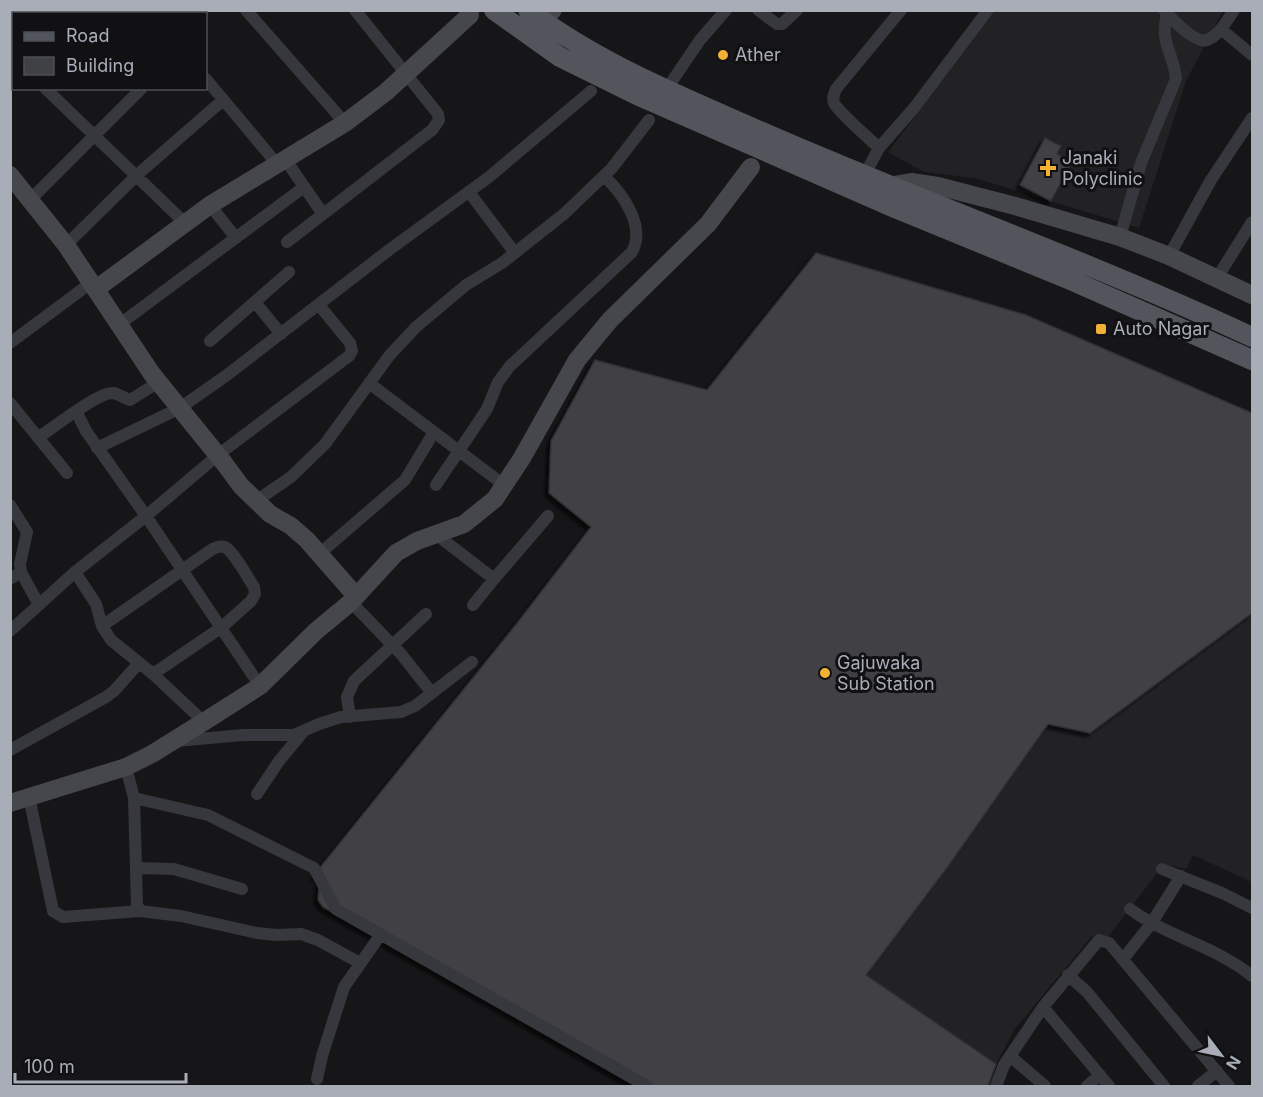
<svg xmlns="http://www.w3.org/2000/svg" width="1263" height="1097" font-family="Inter,sans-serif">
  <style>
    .built { fill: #222225 }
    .building { fill: #404145; stroke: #303034; stroke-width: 1.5; filter: url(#shadow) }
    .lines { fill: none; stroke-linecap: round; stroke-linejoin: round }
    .street { stroke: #37383d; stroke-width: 12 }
    .secondary { stroke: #45474d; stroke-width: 18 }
    .primary { stroke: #53555c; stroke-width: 20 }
    .poi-dot { fill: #f2b134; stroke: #111113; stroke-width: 2 }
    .labels { text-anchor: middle; stroke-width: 6; stroke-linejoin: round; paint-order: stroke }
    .poi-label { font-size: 18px; fill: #a8adb8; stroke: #111113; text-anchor: start }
  </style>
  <defs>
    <filter id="shadow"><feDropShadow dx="-4" dy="4" stdDeviation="1.5" flood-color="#0009"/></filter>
  </defs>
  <rect width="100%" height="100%" fill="#161618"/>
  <path class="built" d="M995,11H1223L1186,81L1139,228L975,178L924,172L888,152Z
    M1252,613V882L1193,855L1186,869L1164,864L1108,937L1092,936L1014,1030L996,1064L866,975L949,865L1048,724L1090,733Z"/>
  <path class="building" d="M1045,138L1061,146L1057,154L1072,162L1051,201L1020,185Z
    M816,253L1026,315L1252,413V613L1090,733L1048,724L949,865L866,975L996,1064L988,1086H636L323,907L318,900L320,879L314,875L518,622L591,527L549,493L551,441L595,360L707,390Z"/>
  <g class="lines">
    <path class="street" d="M72,10L76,14
      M176,10L180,14
      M246,10L345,123
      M758,10L777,24H782L797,10
      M1164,10C1172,19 1195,44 1207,40C1219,36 1227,20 1234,10
      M45,14L48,10
      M1221,29L1252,55
      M10,50L14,54
      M206,79L277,164
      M45,88L185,223
      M666,90L700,40L726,10
      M879,148C870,139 838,112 834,103C832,98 834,94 836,89L901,10
      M285,159L323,214
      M864,176L879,148L914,108L988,10
      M469,192L515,253
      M31,199L142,88
      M210,205L236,238
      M1120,237L1141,163L1176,79C1174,53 1159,43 1167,14
      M287,242L432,130L439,120L438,114L355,10
      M66,245L137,175L223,100
      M1169,256L1211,180L1252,118
      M1217,278L1252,222
      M255,302L281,334
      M120,324L304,187
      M210,341L289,272
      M10,343L92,282
      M369,383L504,485
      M10,403L67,473
      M76,411L86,431L146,516L260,686
      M39,437C53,428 98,392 113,393C119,394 124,398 130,400L159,382
      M97,448L180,408L227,375L389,250L489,177L591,91
      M436,485L487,409L498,382L510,366L632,252C646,226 623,194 604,176
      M256,501L291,477L325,444L389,356L416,327L466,285L502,263L564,214L612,168L649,120
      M10,505L27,532L20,564L21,572L39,605
      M437,535L494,579L473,605
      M318,555L405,480L434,432
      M75,572L96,604L102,626L111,640L153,674L204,722
      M10,579L21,572
      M494,579L548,516
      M351,602L401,654L432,693
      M102,626L211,550C215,548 219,545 225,547C234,552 248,578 254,587L255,594L251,601L222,627L153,674
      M10,631L75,572L146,516L218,455L349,356L352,351L350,343L319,305
      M350,717L347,697L354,681L426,614
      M176,741L243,735H294L319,724L341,717L401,712L415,706L472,662
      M10,750L106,697L114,691L139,663
      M126,767L134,798L208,815L314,868L336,909L647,1086
      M257,794L279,761L303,732
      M29,797L53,911L63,917L140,911
      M134,798L137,905L140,911L181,916L257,933L276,935L301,934L318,940L360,963
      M136,868L174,869L242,889
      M1162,869L1222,893L1252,908
      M1130,909C1168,937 1215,946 1252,976
      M1123,959L1151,924L1181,876
      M1068,975L1087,992L1164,1086
      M1043,1007L1109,1086
      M1010,1056L1045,1086
      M317,1079L322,1056L344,987L381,934
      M996,1086L1004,1065L1043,1007L1099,940L1109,943L1229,1086
      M1087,1086L1100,1075
      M1198,1086L1217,1071"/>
    <path class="secondary" d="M542,21L553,10
      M10,175L66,245L152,374L224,463L241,486L270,514L291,526L307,540L356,596
      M888,186L911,182L938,186L1015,206L1120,237L1169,256L1252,295
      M96,289L210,205L345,123L386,92L470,15
      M10,803L126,767L152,754L213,716L260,686L316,631L351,602L396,553L417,541L464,524L495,499L522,458L577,360L610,320L708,224L751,167"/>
    <path class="primary" d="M494,10L560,57L637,95L895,208L1073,281L1252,360
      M528,10C599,64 681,96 762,132C924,203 1092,262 1252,337"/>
  </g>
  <g class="poi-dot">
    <circle cx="723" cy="55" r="6"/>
    <path d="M1045 159h6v6h6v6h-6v6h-6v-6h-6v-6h6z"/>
    <rect x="1095" y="323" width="12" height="12" rx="3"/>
    <circle cx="825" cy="673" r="6"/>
  </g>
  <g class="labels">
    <g class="poi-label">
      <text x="735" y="61">Ather</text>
      <text x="1062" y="164">Janaki<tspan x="1062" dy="21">Polyclinic</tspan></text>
      <text x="1113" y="335">Auto Nagar</text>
      <text x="837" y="669">Gajuwaka<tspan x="837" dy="21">Sub Station</tspan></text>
    </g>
  </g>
  <rect width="1263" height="1097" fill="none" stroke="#a8adb8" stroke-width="24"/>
  <rect x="12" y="12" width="195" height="78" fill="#111113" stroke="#4d4f55" stroke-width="1.5"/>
  <rect x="24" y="32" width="30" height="9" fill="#53555c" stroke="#4d4f55" stroke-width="1.5"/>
  <text x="66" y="42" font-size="18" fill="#a8adb8">Road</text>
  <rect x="24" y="57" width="30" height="18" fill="#404145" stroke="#4d4f55" stroke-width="1.5"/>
  <text x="66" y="72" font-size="18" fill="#a8adb8">Building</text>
  <g transform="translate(1221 1055) rotate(122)" stroke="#111113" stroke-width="4.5" paint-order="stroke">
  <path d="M0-4.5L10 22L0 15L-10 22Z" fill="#a8adb8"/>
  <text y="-9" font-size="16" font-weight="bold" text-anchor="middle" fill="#a8adb8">N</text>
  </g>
  <path d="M15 1073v9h171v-9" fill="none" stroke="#a8adb8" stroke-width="3"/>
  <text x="24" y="1073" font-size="18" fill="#a8adb8" stroke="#111113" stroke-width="4.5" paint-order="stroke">100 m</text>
</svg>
